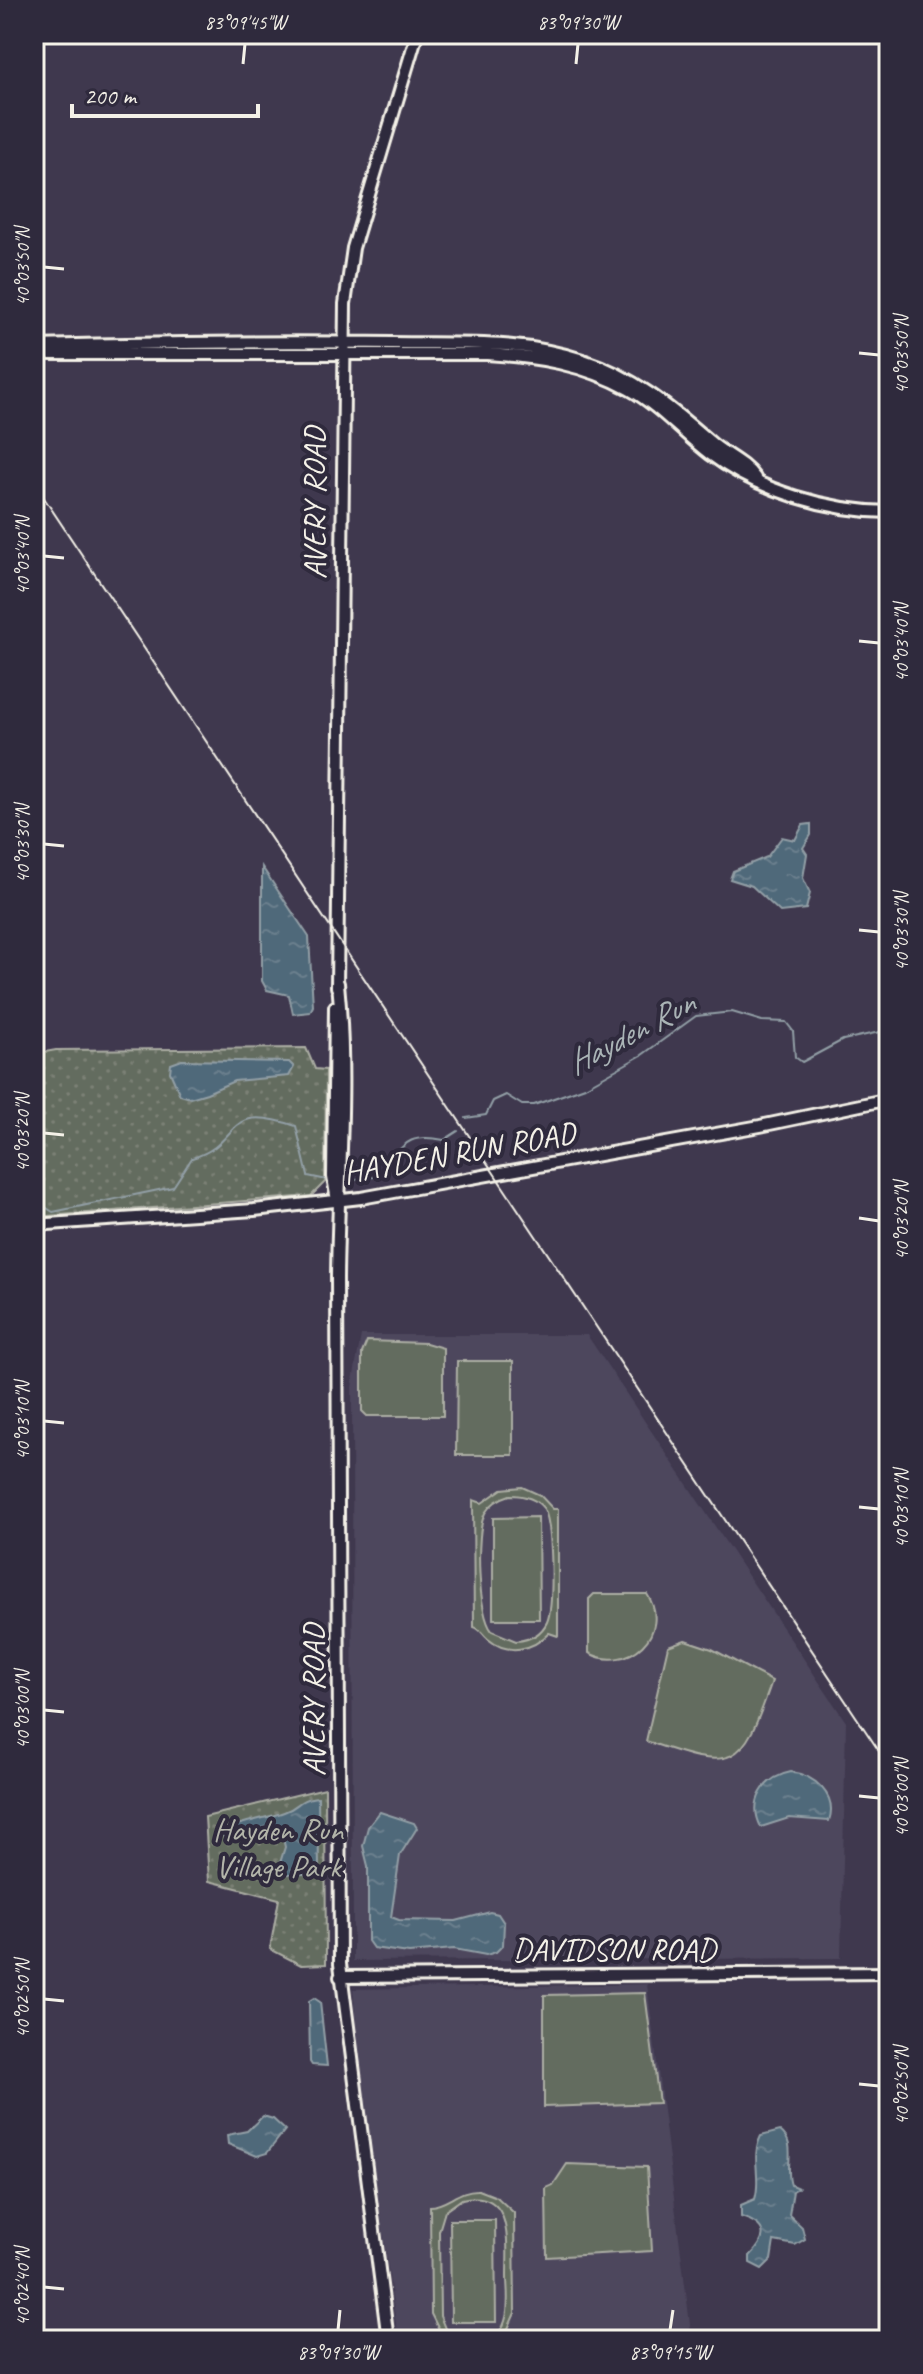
<svg xmlns="http://www.w3.org/2000/svg" width="923" height="2374" font-family="Caveat,sans-serif">
  <style>
    .built { fill: #4d465d }
    .grass { fill: #646c5f; stroke: #acaea4; stroke-width: 2; fill-rule: evenodd }
    .park { fill: url(#park-dots); stroke: #acaea4; stroke-width: 2 }
    .water { fill: url(#water-ripples); stroke: #929fa6; stroke-width: 2 }
    .lines { fill: none; stroke-linecap: round; stroke-linejoin: round }
    .stream { stroke: #929fa6; stroke-width: 2 }
    .major-casing { stroke: #f4f1e8; stroke-width: 16 }
    .major { stroke: #2f2a3d; stroke-width: 10 }
    .rail { stroke: #f4f1e8; stroke-width: 2 }
    .ticks { fill: none; stroke: #f4f1e8; stroke-width: 3 }
    .labels { text-anchor: middle; stroke-width: 8; stroke-linejoin: round; paint-order: stroke }
    .street-label { font-size: 32px; fill: #f4f1e8; stroke: #2f2a3d }
    .park-label { font-size: 32px; fill: #b3b5aa; stroke: #2f2a3d }
    .water-label { font-size: 34px; font-style: italic; fill: #aab4b6; stroke: #2f2a3d }
    .neatline { fill: none; stroke: #f4f1e8; stroke-width: 3 }
    .ticks-label { font-size: 20px; text-anchor: middle; fill: #f4f1e8 }
  </style>
  <defs>
    <pattern id="park-dots" width="8" height="8" patternUnits="userSpaceOnUse" patternTransform="scale(2)"><rect width="8" height="8" fill="#646c5f"/><path d="M2 2h.1M6 6h.1" fill="none" stroke="#7b8176" stroke-width="1.8" stroke-linecap="round"/></pattern>
    <pattern id="water-ripples" width="26" height="14" patternUnits="userSpaceOnUse" patternTransform="scale(2)"><rect width="26" height="14" fill="#50697a"/><path d="M2 4q2-2 4 0t4 0M15 11q2-2 4 0t4 0" fill="none" stroke="#6a7f8d"/></pattern>
  </defs>
  <rect width="100%" height="100%" fill="#3f384e"/>
  <filter id="ink" filterUnits="userSpaceOnUse"><feTurbulence type="fractalNoise" baseFrequency=".0125" numOctaves="2"/><feDisplacementMap in="SourceGraphic" scale="16" xChannelSelector="R" yChannelSelector="G"/><feConvolveMatrix kernelMatrix="1 2 1 2 8 2 1 2 1" color-interpolation-filters="sRGB"/></filter>
  <g filter="url(#ink)">
    <path class="built" d="M361,1335H587L846,1722L841,1958L353,1961L352,1387Z
      M647,1984L692,2340H398L359,2062L353,1989Z"/>
    <path class="grass" d="M367,1341L426,1343L443,1348V1416H367L362,1411V1353Z
      M457,1361H513V1455H456Z
      M522,1487L540,1495L553,1509H558V1636L549,1633C533,1650 508,1656 488,1639C482,1634 481,1629 474,1627L473,1500L482,1503L502,1489ZM510,1495C523,1495 536,1498 544,1509C553,1524 554,1606 547,1622C541,1635 529,1640 516,1641L492,1631C478,1615 475,1533 485,1513C491,1503 500,1498 510,1495Z
      M538,1517L539,1619H493V1518Z
      M594,1594H647C673,1633 628,1674 589,1653V1599Z
      M685,1640L712,1649L772,1681C742,1769 734,1772 646,1741L668,1646Z
      M645,1993L659,2103L544,2107V1995Z
      M567,2164L647,2167L652,2251L547,2257L546,2188L553,2185Z
      M479,2190L497,2197L514,2213L515,2313L503,2340H490C497,2335 503,2329 505,2321C510,2307 507,2290 507,2276C507,2243 514,2188 462,2199L445,2211L439,2231L440,2316L446,2331L457,2340H444L431,2314L430,2206C447,2206 458,2189 479,2190Z
      M450,2220H495L496,2322H451Z"/>
    <path class="park" d="M306,1048L315,1069L326,1070L325,1182L311,1196L34,1217V1054L56,1050Z
      M325,1788L326,1964L301,1965L270,1949L279,1899L209,1881L205,1817Z"/>
    <path class="water" d="M811,824V835L803,848L807,854L803,878L810,893L806,909L780,912L752,886L730,879L733,871L767,857L782,837L795,840L803,825Z
      M262,867L309,937L313,1006L310,1012L293,1014L289,995L267,990L262,981Z
      M182,1060L289,1062L294,1067L289,1076L234,1081L207,1093L190,1098L180,1095L170,1072L171,1064Z
      M791,1772C814,1775 838,1795 829,1821L789,1818L761,1827C748,1802 764,1777 791,1772Z
      M318,1797L319,1868L307,1874H285L279,1866L285,1847L282,1834L268,1827L224,1838L222,1831C245,1820 262,1820 284,1812C300,1807 296,1799 318,1797Z
      M380,1812L414,1823L417,1828L400,1855L391,1917L399,1920L456,1921L490,1912L498,1914L504,1923L503,1945L496,1952L486,1955L454,1949L409,1953L373,1948L368,1941V1866L363,1846L368,1827Z
      M314,1998L320,2002L327,2066L312,2065L310,2062L309,2001Z
      M263,2116L273,2119L285,2130L267,2153L257,2156L228,2144L227,2135L247,2131Z
      M780,2131C798,2144 784,2167 791,2185L798,2188L793,2191L789,2215L802,2227L805,2239L795,2245L774,2241L771,2260L762,2269L750,2263V2256C768,2238 768,2225 741,2217V2205L755,2199C762,2177 750,2158 761,2136Z"/>
    <g class="lines">
      <path class="stream" d="M466,1118L486,1115L493,1101L506,1095L522,1105H534L585,1087L642,1055L696,1016L732,1012L762,1021L786,1022L793,1031L795,1057L802,1062L843,1040L889,1030
        M356,1179L374,1177C404,1152 399,1131 444,1140L458,1131
        M34,1200L53,1212L173,1187L192,1158C244,1143 220,1101 296,1126L308,1176L327,1180"/>
      <defs>
        <path id="major" d="M34,346C153,343 272,341 391,343C455,344 521,339 583,360C633,376 670,407 709,441C724,455 743,461 755,478
          M34,354H487C538,357 583,364 629,389C660,406 682,433 710,454C759,491 828,511 889,512
          M338,983C348,1082 338,1179 337,1278L340,1964L388,2340
          M337,987L345,304L353,248L417,34
          M335,1007L333,1177L336,1195
          M34,1225L254,1210L361,1198L760,1126L889,1099
          M340,1977L889,1973"/>
      </defs>
      <use href="#major" class="major-casing"/>
      <use href="#major" class="major"/>
      <path class="rail" d="M34,483L889,1766"/>
    </g>
  </g>
  <path class="ticks" d="M243,64L245,44M576,64L578,44M44,267L64,269M859,353L879,355M44,556L64,558M859,641L879,643M44,844L64,846M859,930L879,932M44,1133L64,1135M859,1218L879,1221M44,1421L64,1423M859,1507L879,1509M44,1710L64,1712M859,1796L879,1798M44,1999L64,2001M859,2084L879,2086M44,2287L64,2289M338,2330L340,2310M670,2330L673,2310"/>
  <g class="labels">
    <g class="street-label">
      <text transform="translate(314 503) rotate(-90)" y="11">AVERY ROAD</text>
      <text transform="translate(459 1152) rotate(-10)" y="11">HAYDEN RUN ROAD</text>
      <text transform="translate(313 1700) rotate(-90)" y="11">AVERY ROAD</text>
      <text x="614" y="1960">DAVIDSON ROAD</text>
    </g>
    <g class="park-label">
      <text x="278" y="1840">Hayden Run<tspan x="278" dy="37">Village Park</tspan></text>
    </g>
    <g class="water-label">
      <text transform="translate(630 1032) rotate(-28)" y="12">Hayden Run</text>
    </g>
  </g>
  <rect width="923" height="2374" fill="none" stroke="#2f2a3d" stroke-width="88"/>
  <path d="M72 104v12h186v-12" fill="none" stroke="#f4f1e8" stroke-width="4"/>
  <text x="84" y="104" font-size="24" fill="#f4f1e8" stroke="#2f2a3d" stroke-width="6" paint-order="stroke">200 m</text>
  <rect x="44" y="44" width="835" height="2286" class="neatline"/>
  <g class="ticks-label">
    <text x="245" y="29">83°09'45"W</text>
    <text x="578" y="29">83°09'30"W</text>
    <text transform="translate(22 267) rotate(-90)" y="7">40°03'50"N</text>
    <text transform="translate(901 355) rotate(-90)" y="7">40°03'50"N</text>
    <text transform="translate(22 556) rotate(-90)" y="7">40°03'40"N</text>
    <text transform="translate(901 643) rotate(-90)" y="7">40°03'40"N</text>
    <text transform="translate(22 844) rotate(-90)" y="7">40°03'30"N</text>
    <text transform="translate(901 932) rotate(-90)" y="7">40°03'30"N</text>
    <text transform="translate(22 1133) rotate(-90)" y="7">40°03'20"N</text>
    <text transform="translate(901 1221) rotate(-90)" y="7">40°03'20"N</text>
    <text transform="translate(22 1421) rotate(-90)" y="7">40°03'10"N</text>
    <text transform="translate(901 1509) rotate(-90)" y="7">40°03'10"N</text>
    <text transform="translate(22 1710) rotate(-90)" y="7">40°03'00"N</text>
    <text transform="translate(901 1798) rotate(-90)" y="7">40°03'00"N</text>
    <text transform="translate(22 1999) rotate(-90)" y="7">40°02'50"N</text>
    <text transform="translate(901 2086) rotate(-90)" y="7">40°02'50"N</text>
    <text transform="translate(22 2287) rotate(-90)" y="7">40°02'40"N</text>
    <text x="338" y="2359">83°09'30"W</text>
    <text x="670" y="2359">83°09'15"W</text>
  </g>
</svg>
